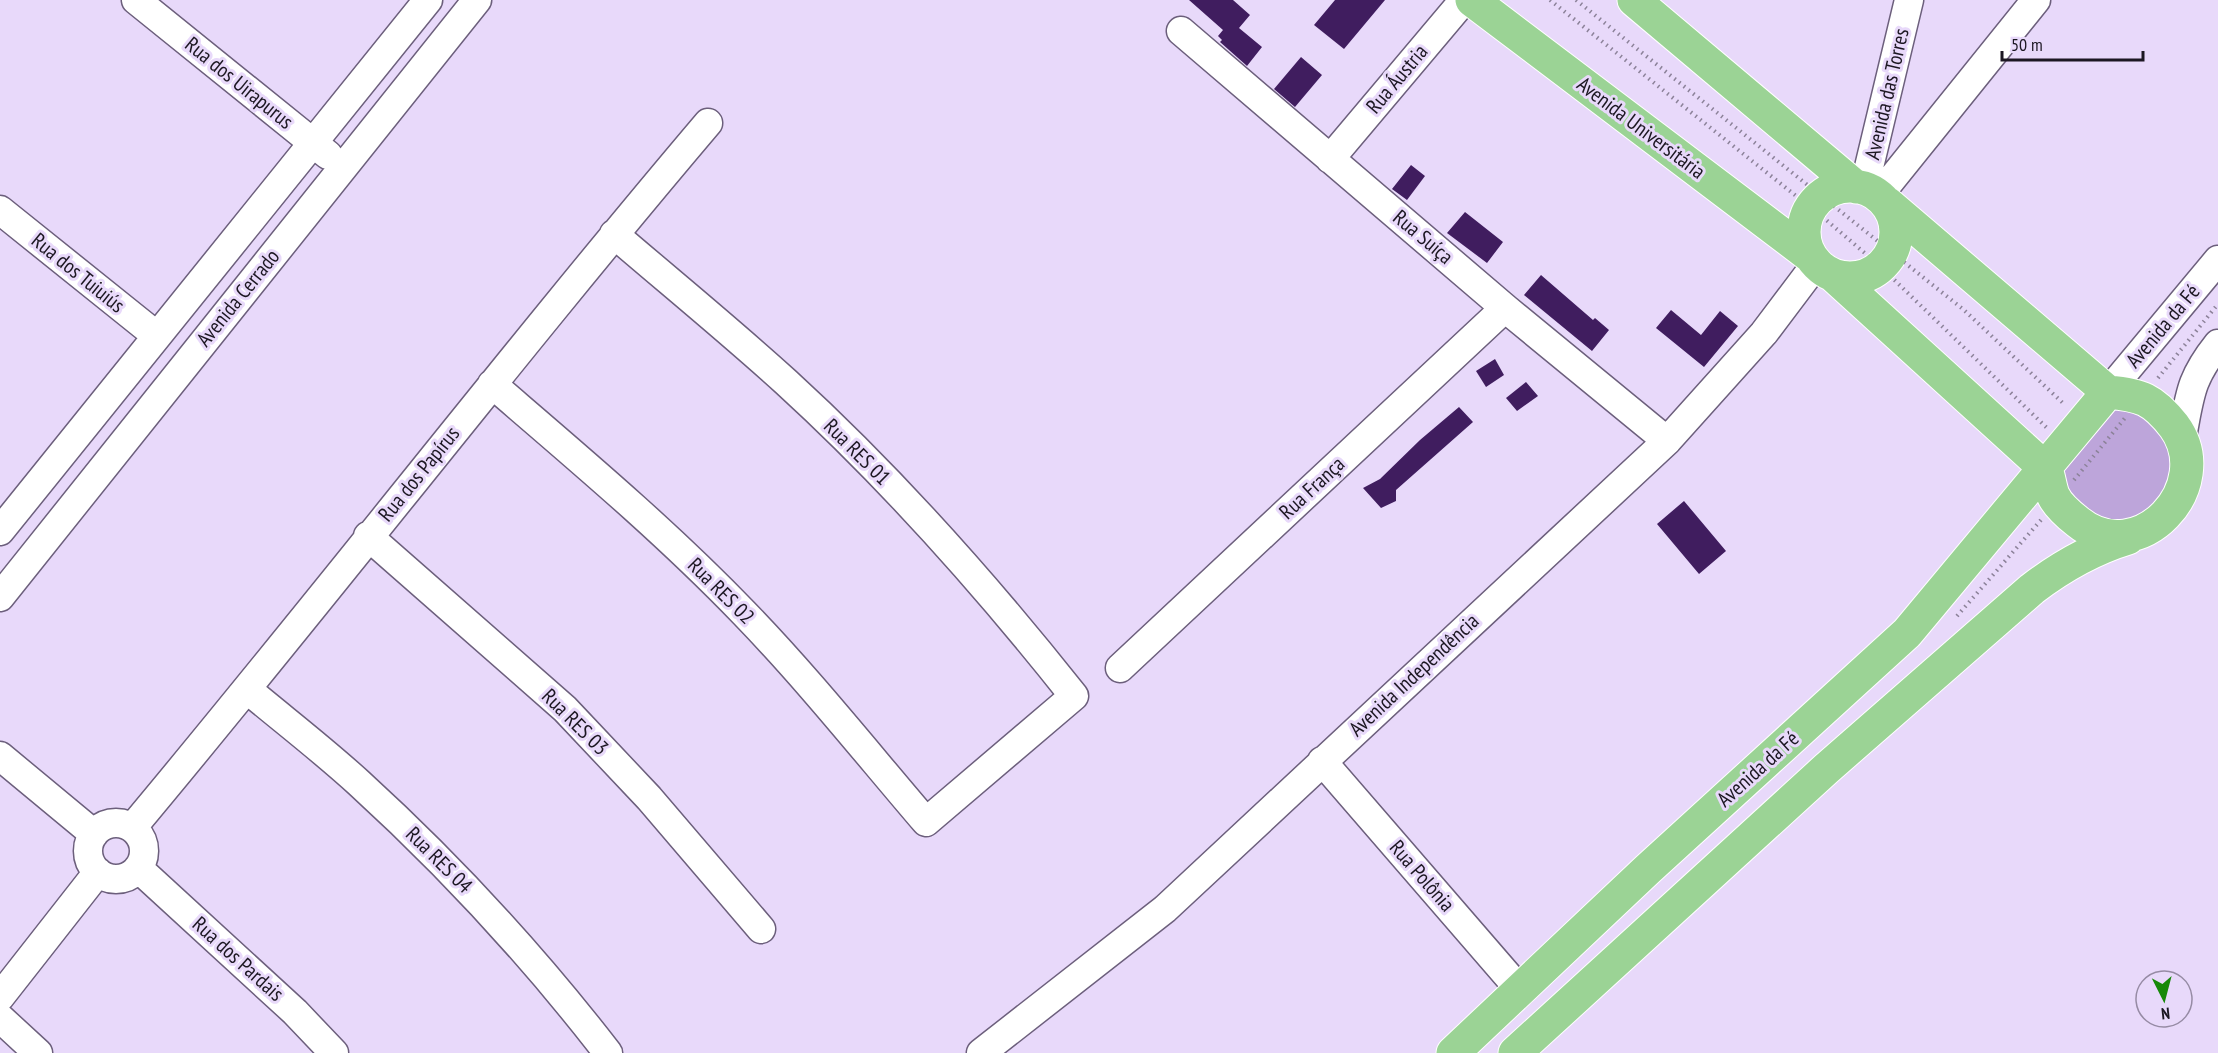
<svg xmlns="http://www.w3.org/2000/svg" width="2218" height="1053" font-family="'PT Sans Narrow',sans-serif">
  <style>
    .green { fill: #bda5da }
    .building { fill: #401d5f }
    .lines { fill: none; stroke-linecap: round; stroke-linejoin: round }
    .minor-casing { stroke: #6c5f7c; stroke-width: 31 }
    .major-casing { stroke: #fff; stroke-width: 35 }
    .path { stroke: #8c8299; stroke-width: 4; stroke-dasharray: 1.5 4.5; stroke-linecap: butt }
    .minor { stroke: #fff; stroke-width: 28 }
    .major { stroke: #9bd395; stroke-width: 33 }
    .labels { text-anchor: middle; stroke-width: 6; stroke-linejoin: round; paint-order: stroke }
    .street-label { font-size: 21px; fill: #1c1722; stroke: #e8d9fa }
  </style>
  <rect width="100%" height="100%" fill="#e8d9fa"/>
  <path class="green" d="M2120,404L2157,425L2172,452L2168,489L2143,517L2107,523L2076,509L2060,476Z"/>
  <path class="building" d="M1189,0H1233L1250,15L1239,28L1262,47L1247,66L1220,42L1222,40L1218,36L1223,30Z
    M1335,0H1385L1344,49L1314,25Z
    M1301,57L1322,75L1295,107L1274,89Z
    M1411,165L1425,176L1407,200L1392,189Z
    M1465,212L1503,242L1487,263L1447,233Z
    M1541,275L1593,320L1595,318L1609,330L1592,351L1524,295Z
    M1671,310L1701,335L1720,311L1738,326L1704,367L1656,328Z
    M1495,359L1504,375L1486,387L1476,371Z
    M1526,382L1538,396L1517,411L1506,398Z
    M1459,407L1473,422L1396,490V501L1381,508L1363,488L1380,479L1420,440Z
    M1684,501L1726,551L1699,574L1657,524Z"/>
  <g class="lines">
    <defs>
      <path id="minor" d="M136,0L328,155
        M1181,31L1505,308L1667,441
        M1330,159L1464,0
        M1864,188L1909,0
        M1879,195L2036,0
        M0,210L157,336
        M492,384C578,458 665,531 744,613C808,679 866,752 926,822L1074,696C986,585 891,478 786,382C730,331 671,283 614,234
        M2108,392L2218,260
        M2182,437C2190,395 2190,379 2218,344
        M0,531L428,0
        M368,536L565,709L649,798L761,929
        M0,597L477,0
        M1120,668L1505,308
        M248,690C285,721 323,750 359,783C450,866 533,956 608,1053
        M0,756L94,834
        M1322,761L1521,991
        M88 851a28 28 0 1 1 56 0a28 28 0 1 1-56 0Z
        M132,828C327,595 512,354 708,123
        M138,868L295,1012L334,1053
        M0,997L98,872
        M0,1018L38,1053
        M981,1053L1165,909L1667,441L1764,333L1816,264"/>
      <path id="major" d="M1472,0L1809,255
        M1634,0L1856,187
        M1804 232a46 46 0 1 1 92 0a46 46 0 1 1-92 0Z
        M1834,276L2046,469C2049,477 2050,487 2053,495C2058,506 2069,515 2078,522C2139,571 2218,486 2174,426C2153,399 2141,395 2108,392L1888,204
        M1453,1053L1648,869L1907,633L2108,392
        M1515,1053L1826,769L2032,589C2062,566 2092,549 2128,538"/>
    </defs>
    <use href="#minor" class="minor-casing"/>
    <use href="#major" class="major-casing"/>
    <path class="path" d="M1550,0L1825,219L1881,267L2047,428
      M1576,0L1964,310L2065,405
      M2158,378L2218,304
      M2074,480L2125,418
      M1957,616L2041,520"/>
    <use href="#minor" class="minor"/>
    <use href="#major" class="major"/>
  </g>
  <g class="labels">
    <g class="street-label">
      <text transform="translate(1397 79) rotate(-50)" y="7">Rua Áustria</text>
      <text transform="translate(239 83) rotate(39)" y="7">Rua dos Uirapurus</text>
      <text transform="translate(1887 94) rotate(-77)" y="7">Avenida das Torres</text>
      <text transform="translate(1641 128) rotate(37)" y="7">Avenida Universitária</text>
      <text transform="translate(1423 237) rotate(40)" y="7">Rua Suíça</text>
      <text transform="translate(78 273) rotate(39)" y="7">Rua dos Tuiuiús</text>
      <text transform="translate(238 298) rotate(-51)" y="7">Avenida Cerrado</text>
      <text transform="translate(2163 326) rotate(-50)" y="7">Avenida da Fé</text>
      <text transform="translate(857 452) rotate(45)" y="7">Rua RES 01</text>
      <text transform="translate(419 474) rotate(-51)" y="7">Rua dos Papírus</text>
      <text transform="translate(1312 488) rotate(-43)" y="7">Rua França</text>
      <text transform="translate(721 591) rotate(45)" y="7">Rua RES 02</text>
      <text transform="translate(1414 675) rotate(-43)" y="7">Avenida Independência</text>
      <text transform="translate(575 722) rotate(45)" y="7">Rua RES 03</text>
      <text transform="translate(1758 769) rotate(-42)" y="7">Avenida da Fé</text>
      <text transform="translate(439 860) rotate(45)" y="7">Rua RES 04</text>
      <text transform="translate(1422 876) rotate(49)" y="7">Rua Polônia</text>
      <text transform="translate(238 959) rotate(42)" y="7">Rua dos Pardais</text>
    </g>
  </g>
  <g transform="translate(2164 999) rotate(174)"><circle r="28" fill="#e8d9fa" stroke="#968ba4" stroke-width="1.5"/>
  <path d="M0-4.5L10 22L0 15L-10 22Z" fill="#178909"/>
  <text y="-9" font-size="16" font-weight="bold" text-anchor="middle" fill="#1c1722">N</text>
  </g>
  <path d="M2002 51v9h141v-9" fill="none" stroke="#1c1722" stroke-width="3"/>
  <text x="2011" y="51" font-size="18" fill="#1c1722" stroke="#e8d9fa" stroke-width="4.5" paint-order="stroke">50 m</text>
</svg>
